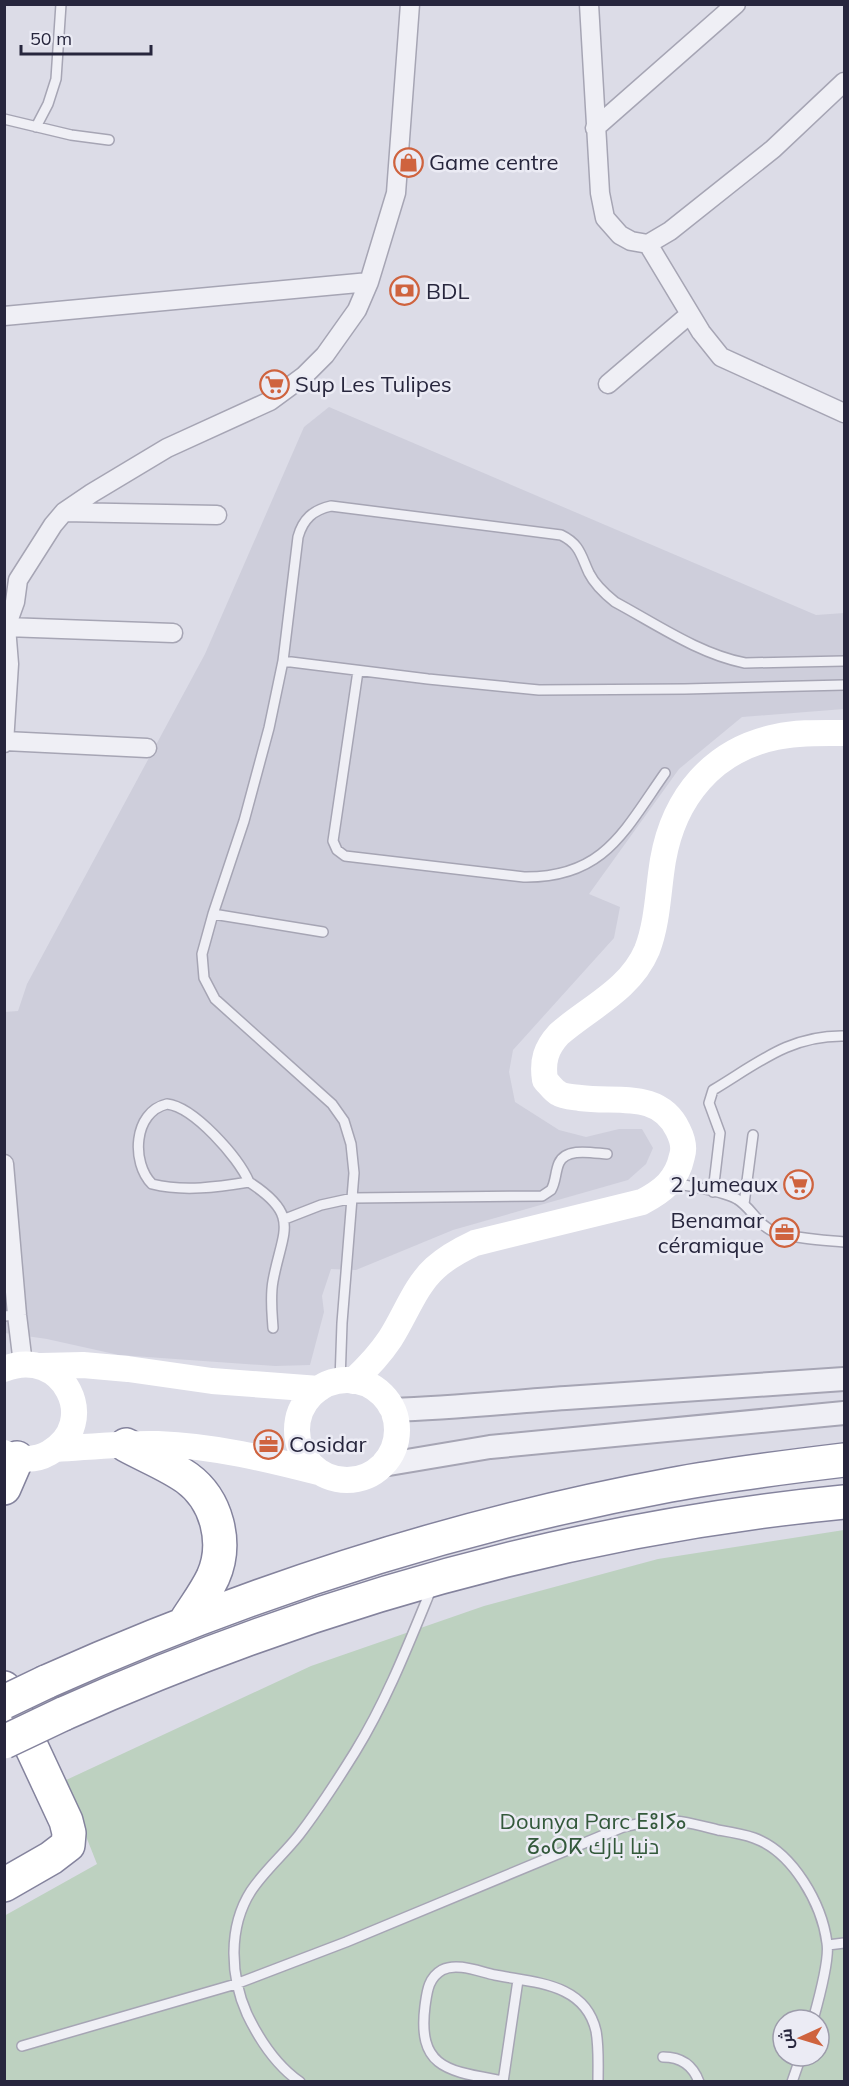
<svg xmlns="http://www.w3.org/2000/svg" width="849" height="2086" font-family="Mulish,Cairo,'Noto Sans Tifinagh',sans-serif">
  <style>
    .built { fill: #cecedb }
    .green { fill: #bdd1c0; fill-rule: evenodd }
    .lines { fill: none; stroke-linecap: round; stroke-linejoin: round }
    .service-casing { stroke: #a6a5b4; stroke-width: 12 }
    .minor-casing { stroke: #a6a5b4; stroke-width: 21 }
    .tertiary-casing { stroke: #a6a5b4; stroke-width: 26 }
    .motorway-casing { stroke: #84839d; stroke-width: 36 }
    .service { stroke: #efeff5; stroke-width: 9 }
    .minor { stroke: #efeff5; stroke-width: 18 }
    .tertiary { stroke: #efeff5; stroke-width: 22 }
    .secondary { stroke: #fff; stroke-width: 26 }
    .motorway { stroke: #fff; stroke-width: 33 }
    .motorway-bridge-casing { stroke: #84839d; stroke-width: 36; stroke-linecap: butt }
    .motorway-bridge { stroke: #fff; stroke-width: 33 }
    .labels { text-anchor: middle; stroke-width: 5; stroke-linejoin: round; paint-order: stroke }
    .poi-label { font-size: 22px; fill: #27263d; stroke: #ebebf4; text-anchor: start }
    .park-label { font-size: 22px; fill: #33593b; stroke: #ebebf4 }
  </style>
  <rect width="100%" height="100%" fill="#dcdce7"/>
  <path class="built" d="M329,407L816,615L844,613V709L742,717L679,769L589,894L620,907L614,938L513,1050L509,1072L515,1102L559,1130L586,1137L619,1129H642L653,1148L646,1164L628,1180L453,1230L356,1270L331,1269L322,1296L324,1312L310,1365L275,1366L119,1355L47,1339L5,1333L4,1012L18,1011L27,984L205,654L304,427Z"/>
  <path class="green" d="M844,1530V2081H5L4,1916L97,1864L64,1781L311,1666L484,1606L658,1559ZM783,2020H819V2056H783Z"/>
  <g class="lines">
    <defs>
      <path id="service" d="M4,119L71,135L109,140
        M36,127L48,104L56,79L61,4
        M283,661L428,679L539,690L685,689L844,685
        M358,671L333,841L337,850L345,856L524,877C604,878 624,831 665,773
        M213,914L323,932
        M167,1104C194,1107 238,1157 249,1182C218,1187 184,1192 152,1184C131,1163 133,1112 167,1104Z
        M249,1182C302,1216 282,1231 273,1281C270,1297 272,1312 273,1328
        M674,1183C692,1187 721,1190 737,1199C752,1208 758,1226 775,1232C797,1239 822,1240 844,1242
        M713,1192L720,1133L709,1103L713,1090C758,1063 790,1035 844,1036
        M744,1204L753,1135
        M285,1219L321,1205L353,1198L542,1196L551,1190C556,1182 555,1172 559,1163C566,1147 593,1153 607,1154
        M4,1316L17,1315
        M340,1381L342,1323L354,1173L351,1144L344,1121L332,1104L215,999L204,978L202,954L213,914L244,821L269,728L283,661L298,537C303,519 313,510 331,506L561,535C580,544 581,556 589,573C595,585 605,594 615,602C656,624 699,654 745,663L844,661
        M828,1945L844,1943
        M22,2046L236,1984L346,1942L623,1827C633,1825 644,1822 655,1821C675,1818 698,1825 718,1830C730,1832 743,1834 754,1838C793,1852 822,1904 827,1943C830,1960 818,2002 813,2020
        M663,2057C681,2057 693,2065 699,2082
        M503,2081C450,2071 417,2070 425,2006C427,1992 428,1978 442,1970C457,1962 480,1972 495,1975C535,1983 585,1983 596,2031C599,2047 598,2065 598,2082
        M300,2082C277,2066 259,2039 247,2014C230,1976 228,1927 251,1891C264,1871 284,1854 299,1835C319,1809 337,1781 355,1752C387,1700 409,1643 432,1587
        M503,2082L518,1980
        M792,2082L801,2056"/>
      <path id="minor" d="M589,4L600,193L605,218L620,235L631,241L648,244L670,231L773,149L844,82
        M595,128L736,4
        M648,244L701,332L721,357L844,413
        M4,316L369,282
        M608,384L690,314
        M64,512L217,515
        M6,627L173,633
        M5,741L147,748
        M4,743L9,664L6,627L15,602L18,580L53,525L64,512L92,493L167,448L270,401L304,376L325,355L357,310L369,282L396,193L410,4
        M4,1164L17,1315L23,1364"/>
      <path id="tertiary" d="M393,1410C451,1408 508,1402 566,1398C659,1392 752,1386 844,1379
        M383,1465L490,1447L844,1413"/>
      <path id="motorway" d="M126,1445C146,1456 169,1465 187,1478C217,1500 228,1543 213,1577C205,1594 193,1609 184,1624
        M4,1488L17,1458
        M46,1682C245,1593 455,1525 670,1485C728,1474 786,1467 844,1460
        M4,1688L66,1821L69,1833L68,1845L51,1858L4,1885
        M63,1714C311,1603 574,1528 844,1502"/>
    </defs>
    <use href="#service" class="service-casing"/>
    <use href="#minor" class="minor-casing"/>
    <use href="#tertiary" class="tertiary-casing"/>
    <use href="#motorway" class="motorway-casing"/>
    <use href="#service" class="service"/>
    <use href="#minor" class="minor"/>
    <use href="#tertiary" class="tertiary"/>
    <path class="secondary" d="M41,1366L83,1365L128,1369L212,1381L319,1389
      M4,1369C63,1345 102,1423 49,1453C35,1461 19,1460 4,1453
      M297 1430a50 50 0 1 1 100 0a50 50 0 1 1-100 0Z
      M353,1381C367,1368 380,1354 390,1339C405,1316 415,1286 435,1268C447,1257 460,1250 475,1243L642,1202C663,1191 677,1180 682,1156C685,1147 682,1138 678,1130C659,1090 616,1103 580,1098C573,1097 564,1097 558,1093C553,1090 549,1084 545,1080C542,1061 546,1048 559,1034C590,1007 630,990 647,950C658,922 658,889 663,860C674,797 713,750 776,737C798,732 822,733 844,733
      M56,1449C89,1447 124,1443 158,1444C214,1446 268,1459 322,1473"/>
    <use href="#motorway" class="motorway"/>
    <defs>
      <path id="motorway-bridge" d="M4,1702L46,1682
        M4,1742L63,1714"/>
    </defs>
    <use href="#motorway-bridge" class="motorway-bridge-casing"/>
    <use href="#motorway-bridge" class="motorway-bridge"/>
  </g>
  <defs>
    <symbol id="shop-ring" viewBox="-11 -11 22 22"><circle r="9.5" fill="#ebebf4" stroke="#cf633e" stroke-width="1.5"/><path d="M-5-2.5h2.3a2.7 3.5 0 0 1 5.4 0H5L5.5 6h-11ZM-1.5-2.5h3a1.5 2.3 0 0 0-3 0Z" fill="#cf633e"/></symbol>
    <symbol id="bank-ring" viewBox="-11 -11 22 22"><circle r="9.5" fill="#ebebf4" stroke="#cf633e" stroke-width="1.5"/><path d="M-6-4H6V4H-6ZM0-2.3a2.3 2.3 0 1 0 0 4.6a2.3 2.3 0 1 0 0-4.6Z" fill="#cf633e"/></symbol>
    <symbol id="supermarket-ring" viewBox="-11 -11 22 22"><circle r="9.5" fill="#ebebf4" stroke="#cf633e" stroke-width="1.5"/><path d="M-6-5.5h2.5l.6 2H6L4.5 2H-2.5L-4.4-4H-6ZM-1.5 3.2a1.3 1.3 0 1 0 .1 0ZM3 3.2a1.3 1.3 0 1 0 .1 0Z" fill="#cf633e"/></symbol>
    <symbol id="office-ring" viewBox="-11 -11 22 22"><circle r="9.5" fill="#ebebf4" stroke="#cf633e" stroke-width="1.5"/><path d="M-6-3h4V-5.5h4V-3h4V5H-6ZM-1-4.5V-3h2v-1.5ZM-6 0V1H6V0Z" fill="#cf633e"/></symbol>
  </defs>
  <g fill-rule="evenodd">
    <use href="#shop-ring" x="392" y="146" width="33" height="33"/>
    <use href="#bank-ring" x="388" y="274" width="33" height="33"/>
    <use href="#supermarket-ring" x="258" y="368" width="33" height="33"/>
    <use href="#supermarket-ring" x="782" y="1168" width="33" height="33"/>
    <use href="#office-ring" x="768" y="1216" width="33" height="33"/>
    <use href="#office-ring" x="252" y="1428" width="33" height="33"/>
  </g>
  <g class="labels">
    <g class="poi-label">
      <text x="429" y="170">Game centre</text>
      <text x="426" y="299">BDL</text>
      <text x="295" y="392">Sup Les Tulipes</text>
      <text x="778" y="1192" text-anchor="end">2 Jumeaux</text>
      <text x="764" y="1228" text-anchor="end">Benamar<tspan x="764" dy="25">céramique</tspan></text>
      <text x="289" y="1452">Cosidar</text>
    </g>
    <g class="park-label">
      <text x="593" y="1829">Dounya Parc ⴹⵓⵏⵢⴰ<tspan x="593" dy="25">ⵒⴰⵔⴽ دنيا بارك</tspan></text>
    </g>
  </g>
  <rect width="849" height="2086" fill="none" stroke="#27263d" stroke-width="12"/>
  <g transform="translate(801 2038) rotate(266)"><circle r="28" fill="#ebebf4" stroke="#9d9cab" stroke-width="1.5"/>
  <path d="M0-4.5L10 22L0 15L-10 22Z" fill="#cf633e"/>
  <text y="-9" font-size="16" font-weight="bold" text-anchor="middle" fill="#27263d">ش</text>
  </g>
  <path d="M21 45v9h130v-9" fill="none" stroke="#27263d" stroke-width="3"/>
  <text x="30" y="45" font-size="18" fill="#27263d" stroke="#ebebf4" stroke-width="4.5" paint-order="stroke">50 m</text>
</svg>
